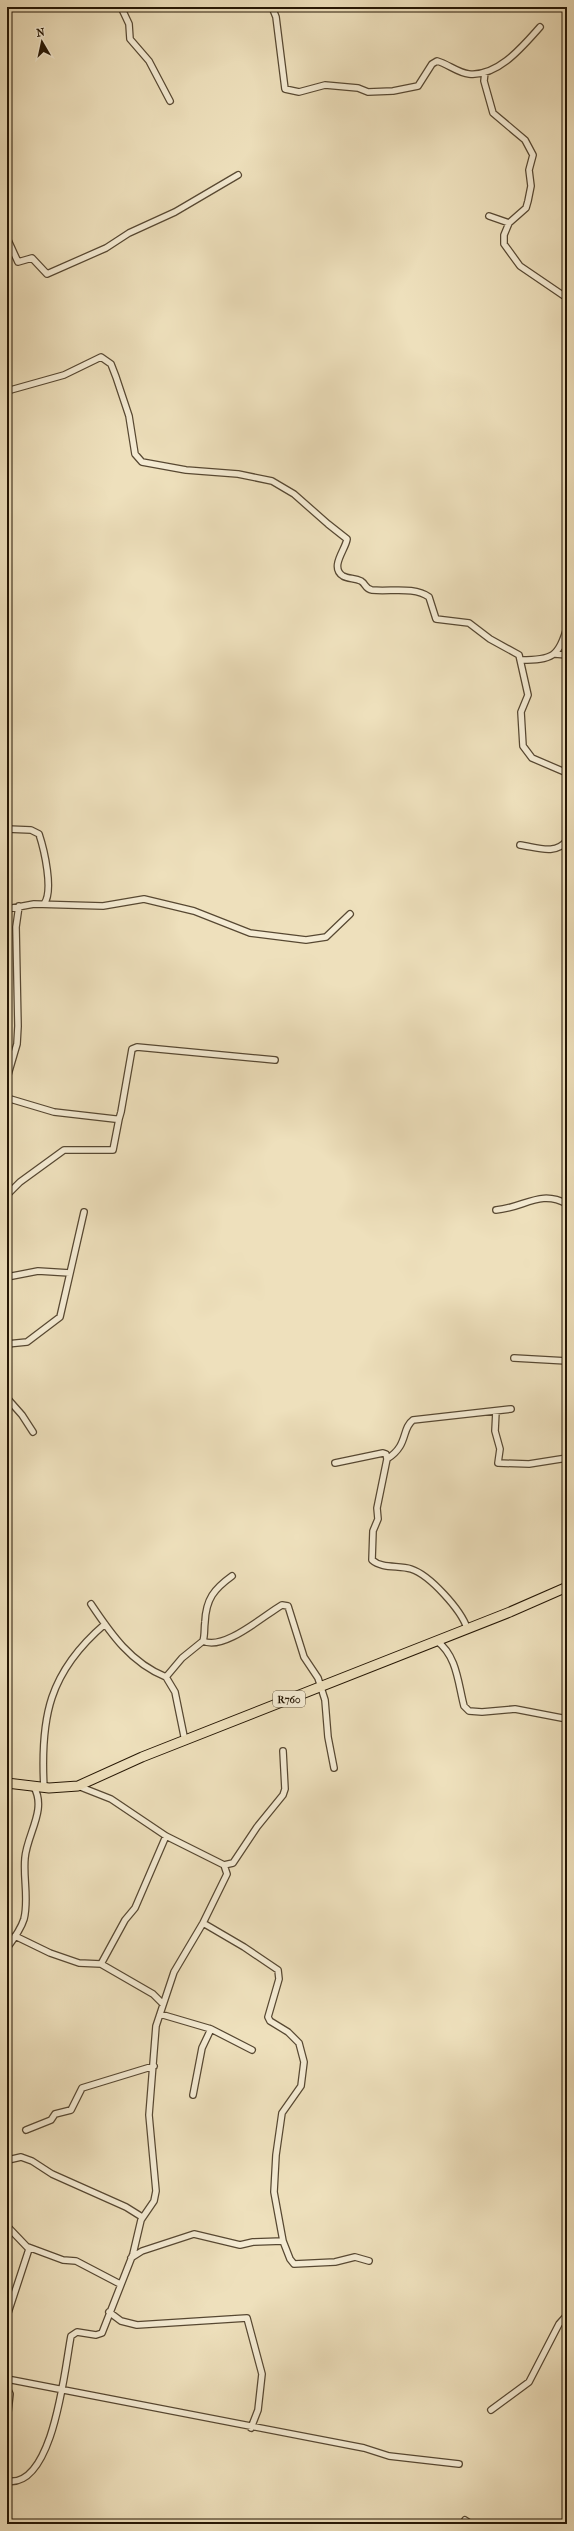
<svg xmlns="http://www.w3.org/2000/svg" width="574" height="2531" font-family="'IM FELL French Canon',serif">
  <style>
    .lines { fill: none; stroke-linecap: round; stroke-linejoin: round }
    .minor-casing { stroke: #574832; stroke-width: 8 }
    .primary-casing { stroke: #251604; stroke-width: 11 }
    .minor { stroke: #f4ebd3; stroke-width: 5.5 }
    .primary { stroke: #eee0bc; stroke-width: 9 }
    .labels { text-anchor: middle; stroke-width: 3; stroke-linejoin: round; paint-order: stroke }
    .shield { fill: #f4ebd3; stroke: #635642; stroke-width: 1 }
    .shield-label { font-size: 10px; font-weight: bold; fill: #251604 }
  </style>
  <rect width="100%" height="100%" fill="#eee0bc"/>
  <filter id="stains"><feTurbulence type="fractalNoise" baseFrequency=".005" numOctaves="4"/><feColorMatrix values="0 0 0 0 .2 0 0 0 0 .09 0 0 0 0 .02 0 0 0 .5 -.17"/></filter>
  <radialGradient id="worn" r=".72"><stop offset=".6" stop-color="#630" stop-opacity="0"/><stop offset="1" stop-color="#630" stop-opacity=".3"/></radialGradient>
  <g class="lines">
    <defs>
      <path id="minor" d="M121,7L129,24L130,39L149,61L170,101
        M272,7L276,17L285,89L299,92L325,85L358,88L368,92L393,91L418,86L432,64L437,61C448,64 458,73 469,74C498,77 523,46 540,27
        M485,72L484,81L493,113L525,140L533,155L529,170L531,186L528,201L526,208L509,223L504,235V244L520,266L567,298
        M489,216L509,223
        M7,238L18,262L32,258L47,274L106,248L129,233L175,212L238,175
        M7,391L64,375L101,357L111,364L116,377L129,416L135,454L142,462L186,470L238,474L272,481L294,494L328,524L347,539C346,549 329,567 343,576C348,579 355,578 361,581C366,584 365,589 372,590C390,592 414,586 429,597L436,619L469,623L490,639L519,655L528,695L521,712L523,746L532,758L567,773
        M555,654L567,655
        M521,660C552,660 559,657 567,627
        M7,829L31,830L39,834C44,849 54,891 44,904
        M520,845C536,847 556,856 567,840
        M7,909L34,904L103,906L144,899L194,911L250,933L306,940L326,937L350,914
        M7,1078L17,1044L18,1026L16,927L19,906
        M7,1098L54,1112L115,1119H119L121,1112L132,1049L137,1047L275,1060
        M7,1195L20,1182L64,1150H113L119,1119
        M496,1210C524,1208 540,1189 567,1204
        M7,1277L38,1271L70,1273
        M7,1344L27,1342L60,1317L84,1212
        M514,1358L567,1361
        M7,1398L22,1415L33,1432
        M496,1411L495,1431L500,1449L498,1463L529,1464L567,1458
        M335,1463L383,1453L386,1454L387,1459
        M91,1604C111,1634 131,1663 166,1677
        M467,1628C461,1610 430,1575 411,1569C399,1565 382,1569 372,1560L373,1531L378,1519L377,1508L387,1459C409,1445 401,1429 413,1420L511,1409
        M203,1641C224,1651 263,1616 282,1605L288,1606L304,1657L318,1678L325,1700L328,1737L334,1768
        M437,1641C457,1656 458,1683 464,1706L469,1711L482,1712L515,1709L567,1719
        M185,1741L175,1692L166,1677L182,1658L203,1641C205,1635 204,1629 205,1622C206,1599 214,1589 232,1576
        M44,1788C40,1717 49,1672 105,1624
        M224,1865L233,1863L257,1827L283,1795L285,1789L283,1751
        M203,1923L244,1947L278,1970L279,1979L268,2017L270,2021L288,2032L299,2043L304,2062L301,2086L282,2113L276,2155L274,2192L283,2241
        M15,1936L50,1953L79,1963L101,1964L153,1994L163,2004
        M7,1948C13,1940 21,1929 24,1919C29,1899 23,1878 25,1858C27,1834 47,1810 34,1787
        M101,1964L125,1920L135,1908L166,1836
        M160,2014L211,2029L252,2050
        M193,2095L202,2048L211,2029
        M26,2130L51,2120L55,2114L71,2110L82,2088L154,2066
        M8,2160L21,2157L32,2161L52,2174L126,2207L142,2217
        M7,2226L29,2249L7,2316
        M28,2247L63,2260L76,2261L120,2284
        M131,2258L142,2251L194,2234L240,2245L253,2242L283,2241L290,2259L294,2264L335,2262L355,2257L369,2261
        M109,2312L121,2321L137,2325L247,2318L262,2374L258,2410L251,2428
        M7,2379L364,2448L389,2456L459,2464
        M7,2388L10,2394L7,2421
        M491,2410L529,2382L559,2324L567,2315
        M7,2481C54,2489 65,2366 71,2336L77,2332L96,2335L102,2333L133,2254L141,2220L154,2201L156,2191L149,2115L156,2026L174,1972L203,1923L227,1874L224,1865L166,1836L111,1799L78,1786
        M465,2520L471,2524"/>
      <path id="primary" d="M7,1783L49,1788L78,1786L142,1757L510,1612L567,1587"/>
    </defs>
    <use href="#minor" class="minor-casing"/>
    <use href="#primary" class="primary-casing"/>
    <use href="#minor" class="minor"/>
    <use href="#primary" class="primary"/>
  </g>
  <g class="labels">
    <rect class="shield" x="273" y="1691" width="32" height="16" rx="3"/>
    <g class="shield-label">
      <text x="289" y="1703">R760</text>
    </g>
  </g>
  <rect width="574" height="2531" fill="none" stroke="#eee0bc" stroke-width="24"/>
  <rect x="8" y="8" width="558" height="2515" fill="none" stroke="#251604" stroke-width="2"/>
  <rect x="12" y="12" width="550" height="2507" fill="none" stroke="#251604"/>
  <g transform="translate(42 42) rotate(351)" stroke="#f4ebd3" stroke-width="3" paint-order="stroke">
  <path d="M0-3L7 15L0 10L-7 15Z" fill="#251604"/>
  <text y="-6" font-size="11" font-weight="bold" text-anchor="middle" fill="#251604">N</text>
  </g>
  <rect width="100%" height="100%" filter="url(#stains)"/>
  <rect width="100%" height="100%" fill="url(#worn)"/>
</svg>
